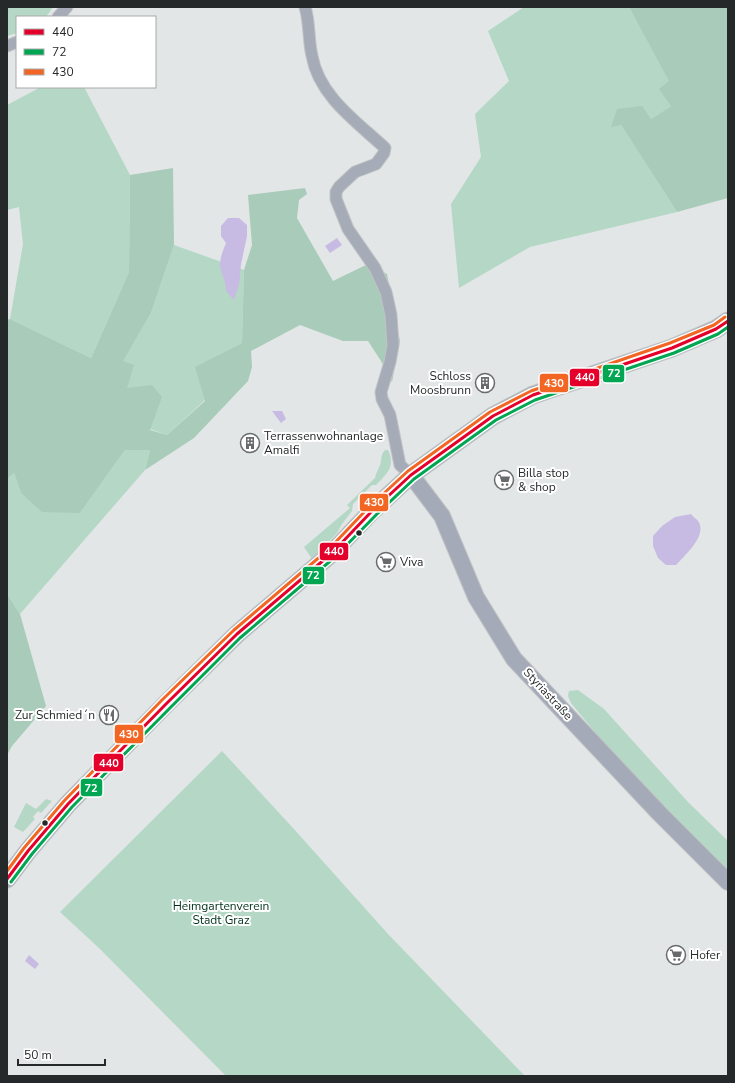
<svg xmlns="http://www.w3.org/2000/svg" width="735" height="1083" font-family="'Nunito Sans',sans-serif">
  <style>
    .green { fill: #b4d8c5 }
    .forest { fill: #a8ccb9 }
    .water { fill: #c7bbe3 }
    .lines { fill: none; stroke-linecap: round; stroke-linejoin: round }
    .street-casing { stroke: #c1c3c4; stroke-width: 13 }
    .secondary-casing { stroke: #c1c3c4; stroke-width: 18 }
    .primary-casing { stroke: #c1c3c4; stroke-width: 19 }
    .street { stroke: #a5abb7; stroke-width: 11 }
    .secondary { stroke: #a4aab7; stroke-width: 16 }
    .primary { stroke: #a6adb9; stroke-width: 17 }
    .bus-1-casing { stroke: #fff; stroke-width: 6 }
    .bus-2-casing { stroke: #fff; stroke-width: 6 }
    .bus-3-casing { stroke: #fff; stroke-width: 6 }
    .bus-1 { stroke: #e4002b; stroke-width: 3 }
    .bus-2 { stroke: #00a651; stroke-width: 3 }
    .bus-3 { stroke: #f26522; stroke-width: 3 }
    .bus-dot { fill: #26292a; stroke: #fff; stroke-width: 1.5 }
    .labels { text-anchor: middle; stroke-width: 4; stroke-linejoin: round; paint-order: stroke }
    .poi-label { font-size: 12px; fill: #26292a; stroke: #fff; text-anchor: start }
    .street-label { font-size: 12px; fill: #26292a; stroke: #fff }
    .park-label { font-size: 12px; fill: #00331d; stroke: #fff }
    .line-badge { stroke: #fff; stroke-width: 1.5 }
    .badge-label { font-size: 11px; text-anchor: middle; font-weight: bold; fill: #fff }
  </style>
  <rect width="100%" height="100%" fill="#e2e6e7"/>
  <path class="green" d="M7,7H53L46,17H17V33L7,36Z
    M524,7H629L670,81L671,106L651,119L611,127L621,125L677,212L530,247L459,288L451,204L481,157L475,114L509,81L488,31Z
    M41,87H84L130,175L129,272L91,358L10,319L23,244L19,207L7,210V105Z
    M174,245L244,270L242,343L196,367L205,400L167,435L150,429L126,388L122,362L151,313Z
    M125,450H150L145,470L20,614L7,594V479L14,473L21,493L80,513Z
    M385,450H388C396,466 387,474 376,485H372L353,504L352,511L342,524L337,533L312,559L304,547L350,508L347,505L375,478C376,473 378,470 380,465C382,460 380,455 385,450Z
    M578,690L604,709L688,802L728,841V871L706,850L603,742L571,703L568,696L569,691Z
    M222,751L293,828L388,934L525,1076H226L100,949L60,912Z
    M46,799L52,801L41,813L38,811L33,817L35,819L23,832L14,827L26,803L36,809Z"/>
  <path class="forest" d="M629,7H728V198L677,212L621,125L611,127L617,109L642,106L651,119L671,106L659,89L669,81Z
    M173,168L174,245L151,313L123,361L134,365L127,388L152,385L162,397L150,430L167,435L205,401L195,367L242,343L244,270L252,245L248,195L305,188L307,194L299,200L297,218L333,281L368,264L387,274L400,341L392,382L381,361L368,341H343L300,325L251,351L252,367L248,381L194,438L145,470L150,450H125L80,513L42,512L21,493L14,473L7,479V320L10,319L91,358L129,272L130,175Z
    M7,594L20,614L46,706L12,746L7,755Z"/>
  <path class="water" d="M228,218H239L247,225V236L241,264L239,285L234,300L226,291C226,280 221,275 220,265C220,258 223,250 226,243L221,236V226Z
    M337,238L342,245L330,253L325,246Z
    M272,411H282L286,419L281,423Z
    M691,514C693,517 697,519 698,521C708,535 685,555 676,565H666L658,558L653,546V536L662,526L675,517Z
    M29,955L39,964L35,969L25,961Z"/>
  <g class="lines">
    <defs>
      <path id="street" d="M305,7C310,23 308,39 312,56C319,96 357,122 385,148L384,153L376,164L355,172L339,187L336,192V199L348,229L375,268L386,292L391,315L393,345L390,362L381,392L382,399L390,415L400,465L411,475
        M58,17L67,7
        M7,46L17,42"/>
      <path id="secondary" d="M411,475L442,516L476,597L514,659L660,814L728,882"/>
      <path id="primary" d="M7,879L28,851L68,804L166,704L237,634L332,553L372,511L411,475L493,416L533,395L672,348L716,329L728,321"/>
    </defs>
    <use href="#street" class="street-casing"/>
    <use href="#secondary" class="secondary-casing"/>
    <use href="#primary" class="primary-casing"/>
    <use href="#street" class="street"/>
    <use href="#secondary" class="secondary"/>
    <use href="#primary" class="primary"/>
    <defs>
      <path id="bus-1" d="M7,879L28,851L68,804L166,704L237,634L332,553L372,511L411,475L493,416L533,395L672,348L716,329L728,321"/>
      <path id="bus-2" d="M11,882L32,854L72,807L170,708L240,638L335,557L376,515L414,479L496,420L535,400L674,353L718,334L728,327"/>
      <path id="bus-3" d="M7,871L24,848L64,801L162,700L234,630L329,549L368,508L408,471L490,412L531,391L670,343L714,325L725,317"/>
    </defs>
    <use href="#bus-1" class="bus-1-casing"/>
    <use href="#bus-2" class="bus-2-casing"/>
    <use href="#bus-3" class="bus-3-casing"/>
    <use href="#bus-1" class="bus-1"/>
    <use href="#bus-2" class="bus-2"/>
    <use href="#bus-3" class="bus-3"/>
  </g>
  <defs>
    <symbol id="building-ring" viewBox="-11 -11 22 22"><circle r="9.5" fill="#fff" stroke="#686b6c" stroke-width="1.5"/><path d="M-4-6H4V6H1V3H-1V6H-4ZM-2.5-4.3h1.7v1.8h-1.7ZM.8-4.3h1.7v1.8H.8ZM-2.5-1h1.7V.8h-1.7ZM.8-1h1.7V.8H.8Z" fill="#686b6c"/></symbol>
    <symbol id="supermarket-ring" viewBox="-11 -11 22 22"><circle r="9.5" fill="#fff" stroke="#686b6c" stroke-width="1.5"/><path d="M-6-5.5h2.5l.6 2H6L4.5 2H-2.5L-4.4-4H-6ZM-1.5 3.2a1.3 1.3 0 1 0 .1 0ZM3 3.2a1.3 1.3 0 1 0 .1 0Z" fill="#686b6c"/></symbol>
    <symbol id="restaurant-ring" viewBox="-11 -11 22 22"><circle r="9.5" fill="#fff" stroke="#686b6c" stroke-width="1.5"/><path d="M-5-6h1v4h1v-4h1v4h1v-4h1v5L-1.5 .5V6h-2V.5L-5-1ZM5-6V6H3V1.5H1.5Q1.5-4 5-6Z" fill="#686b6c"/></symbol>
  </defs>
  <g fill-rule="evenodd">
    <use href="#building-ring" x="474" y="372" width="22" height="22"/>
    <use href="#building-ring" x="239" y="432" width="22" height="22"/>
    <use href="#supermarket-ring" x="493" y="469" width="22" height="22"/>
    <use href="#supermarket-ring" x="375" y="551" width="22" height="22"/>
    <use href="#restaurant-ring" x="98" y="704" width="22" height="22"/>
    <use href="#supermarket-ring" x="665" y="944" width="22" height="22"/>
  </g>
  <g class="bus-dot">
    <circle cx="359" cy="533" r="3.5"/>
    <circle cx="45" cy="823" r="3.5"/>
  </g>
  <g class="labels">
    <g class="poi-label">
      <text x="471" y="380" text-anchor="end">Schloss<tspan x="471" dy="14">Moosbrunn</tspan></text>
      <text x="264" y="440">Terrassenwohnanlage<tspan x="264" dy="14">Amalfi</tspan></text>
      <text x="518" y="477">Billa stop<tspan x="518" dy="14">&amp; shop</tspan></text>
      <text x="400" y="566">Viva</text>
      <text x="95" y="719" text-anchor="end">Zur Schmied´n</text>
      <text x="690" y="959">Hofer</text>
    </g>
    <g class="street-label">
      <text transform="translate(548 694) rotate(47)" y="4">Styriastraße</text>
    </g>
    <g class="park-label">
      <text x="221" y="910">Heimgartenverein<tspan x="221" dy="14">Stadt Graz</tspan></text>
    </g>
  </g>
  <g class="line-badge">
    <rect x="602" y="364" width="23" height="19" rx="4" fill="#00a651"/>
    <rect x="569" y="368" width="31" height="19" rx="4" fill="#e4002b"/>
    <rect x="539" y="373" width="30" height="20" rx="4" fill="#f26522"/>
    <rect x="359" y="493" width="30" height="19" rx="4" fill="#f26522"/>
    <rect x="319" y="542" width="30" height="19" rx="4" fill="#e4002b"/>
    <rect x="302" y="566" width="23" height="19" rx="4" fill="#00a651"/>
    <rect x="114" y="724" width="30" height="20" rx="4" fill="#f26522"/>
    <rect x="93" y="753" width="31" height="19" rx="4" fill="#e4002b"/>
    <rect x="80" y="778" width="23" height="19" rx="4" fill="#00a651"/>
  </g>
  <g class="badge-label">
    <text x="614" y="377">72</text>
    <text x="585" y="381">440</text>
    <text x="554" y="387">430</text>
    <text x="374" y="506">430</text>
    <text x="334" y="555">440</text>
    <text x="313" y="579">72</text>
    <text x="129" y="738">430</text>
    <text x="109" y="767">440</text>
    <text x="91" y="792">72</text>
  </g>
  <rect width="735" height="1083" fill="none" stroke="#26292a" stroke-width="16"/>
  <rect x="16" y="16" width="140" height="72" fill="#ffffff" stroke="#a8a9aa"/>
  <rect x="24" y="29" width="20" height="6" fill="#e4002b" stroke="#a8a9aa"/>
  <text x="52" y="36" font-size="12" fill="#26292a">440</text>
  <rect x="24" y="49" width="20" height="6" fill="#00a651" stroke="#a8a9aa"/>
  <text x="52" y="56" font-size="12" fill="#26292a">72</text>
  <rect x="24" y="69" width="20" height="6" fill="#f26522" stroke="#a8a9aa"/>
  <text x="52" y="76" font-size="12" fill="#26292a">430</text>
  <path d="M18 1059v6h87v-6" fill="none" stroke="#26292a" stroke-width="2"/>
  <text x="24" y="1059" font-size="12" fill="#26292a" stroke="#ffffff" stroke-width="3" paint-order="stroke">50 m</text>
</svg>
